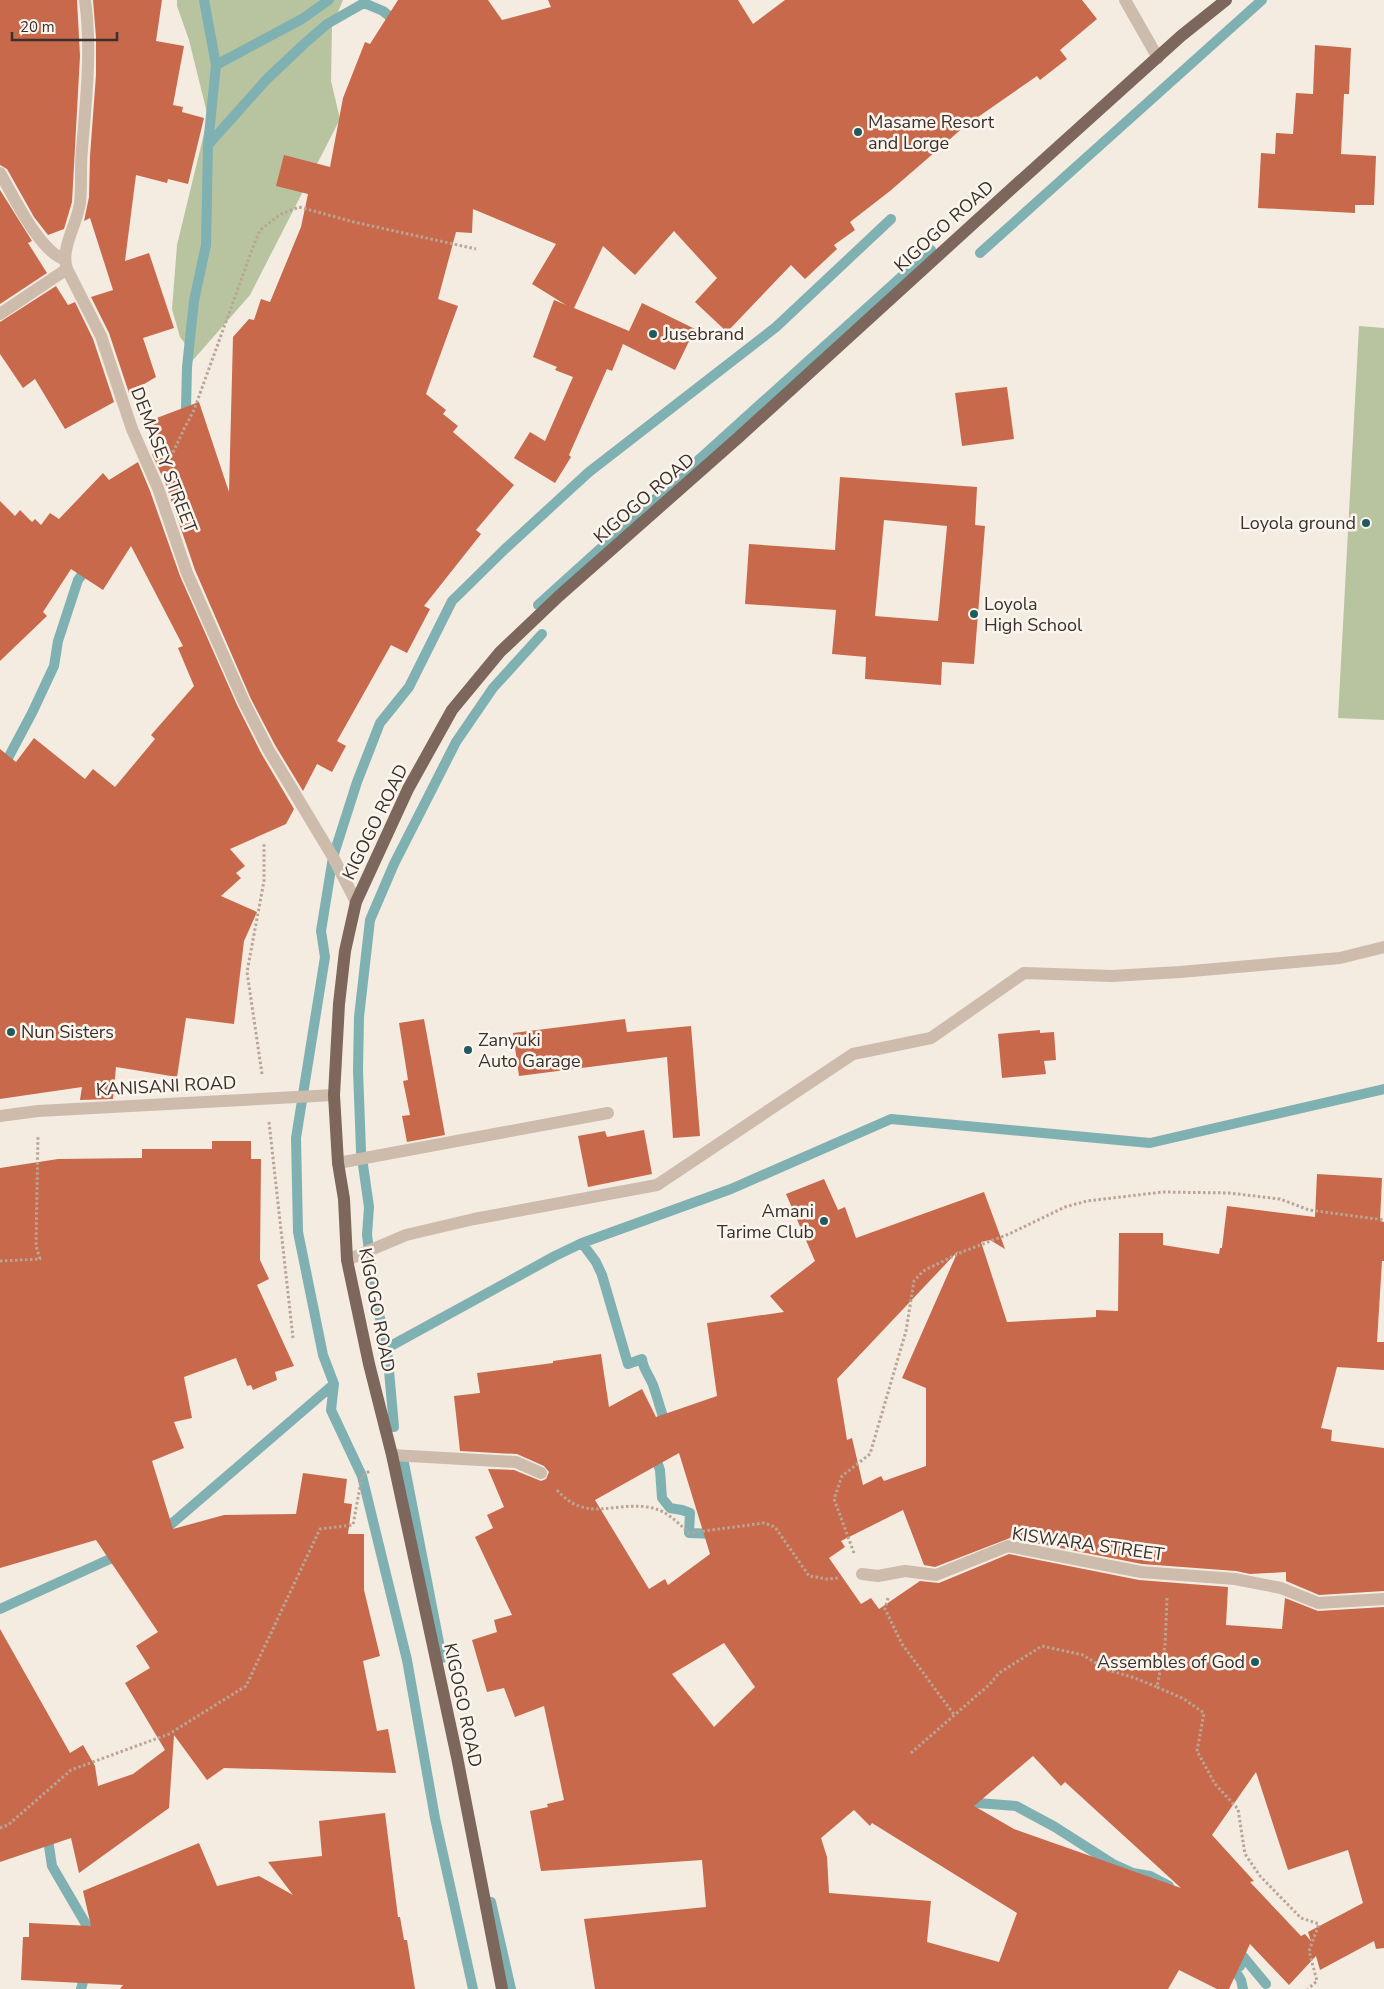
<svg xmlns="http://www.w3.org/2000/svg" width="1384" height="1989" font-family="'Nunito Sans',sans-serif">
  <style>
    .green { fill: #b8c4a0 }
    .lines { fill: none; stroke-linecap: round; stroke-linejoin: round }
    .stream { stroke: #7fb0b2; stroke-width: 10 }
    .building { fill: #c8694b; fill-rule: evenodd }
    .path { stroke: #b9a596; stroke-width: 3; stroke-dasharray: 2.5 2.5; stroke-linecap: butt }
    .minor { stroke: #cdbbac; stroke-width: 12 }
    .major { stroke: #7d675c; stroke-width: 12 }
    .poi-dot { fill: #1f5a5e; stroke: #fbf5ee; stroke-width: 2 }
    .labels { text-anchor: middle; stroke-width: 5; stroke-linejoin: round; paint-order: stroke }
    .poi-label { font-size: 18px; fill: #3b302b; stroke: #fbf5ee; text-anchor: start }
    .street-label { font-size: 18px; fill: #3b302b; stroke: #fbf5ee }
  </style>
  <rect width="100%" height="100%" fill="#f4ebe1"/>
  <path class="green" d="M177,0H343L332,27L331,81L340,119L250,295L187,367L189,349L180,337L172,309L177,245L208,117L189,40L177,6Z
    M1359,326L1384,328V720L1338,718Z"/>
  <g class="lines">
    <path class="stream" d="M216,65L302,19L329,0
      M208,145L266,80L304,44L327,24L364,3L383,11L399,24
      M980,253L1262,0
      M184,418L186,409L187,367L194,301L206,245L208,145L216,65L204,0
      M538,605L931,250
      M0,771L7,760L32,713L54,666L58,641L78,580L89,565
      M582,1243L596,1262L602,1275L628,1364L642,1359C643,1369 649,1375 653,1385C658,1399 661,1413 667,1427
      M387,1348L555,1256L582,1243L731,1189L891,1119L1150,1143L1384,1089
      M394,1427L387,1348L375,1297L367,1235L369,1207L361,1151L358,1070L359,1017L370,920L394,864L456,742L493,688L542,634
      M657,1453L655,1456L660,1470L662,1498L670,1508L682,1510L690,1513L689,1533L717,1534
      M403,1458L442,1658
      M162,1532L334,1384
      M0,1609L121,1554
      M966,1796L978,1803L1016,1806L1055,1827L1113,1864L1133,1873L1150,1876L1169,1886
      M47,1833L52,1866L87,1926L86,1939
      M491,1902L511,1989
      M1234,1950L1241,1954L1266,1984
      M1241,1954L1240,1966L1235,1970L1241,1980L1243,1989
      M81,1989L86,1971
      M473,1989L435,1818L407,1660L362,1476L331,1410L334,1384L323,1355L298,1232L296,1138L325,957L321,931L333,857L357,782L380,723L409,687L452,601L505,549L589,472L776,327L891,219"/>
  </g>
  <path class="building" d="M0,0H77L80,56L72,202L64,229L48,235L34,217L7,169L0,165Z
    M93,0H162L156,41L184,46L173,105L183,107L182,112L204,118L188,184L168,179L167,183L136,175L125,261L149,253L174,328L143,338L156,377L129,393L109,333L91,297L113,290L90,218L84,221L89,197L90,156L96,75V37Z
    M398,0H488L502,20L551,7L548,0H738L753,24L785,0H1082L1097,19L1060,50L1067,59L1040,80L1037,76L965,126L890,191L850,222L855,230L834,245L837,249L805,279L791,265L727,332L695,302L717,278L674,231L635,275L603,246L574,308L629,331L642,303L695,329L675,370L623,344L612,371L607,369L569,455L571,457L555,483L514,458L530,432L545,441L573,377L555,370L557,367L533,357L554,300L566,305L532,284L556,244L473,209L472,233L456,232L438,299L458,306L426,394L446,410L443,414L458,426L453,432L514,485L476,530L481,534L424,606L430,609L407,653L391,645L337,741L346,746L332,772L317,764L303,791L275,745L251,699L195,570L166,485L152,454L155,452L147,427L154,419L199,402L229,492L233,337L249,319L254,320L261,299L270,302L301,227L308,194L276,186L284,155L330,167L343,98L365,42L370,44Z
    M1315,45L1351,48L1349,94H1344L1341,154L1376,156L1374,205H1355V213L1258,208L1261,153L1275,154L1276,133L1293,134L1296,93L1313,94Z
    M0,190L32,241L28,243L47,273L0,304Z
    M56,286L68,305L75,302L93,339L114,402L65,429L35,379L23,388L0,354V322Z
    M1007,387L1014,439L962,446L955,393Z
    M138,462L150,491L180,576L237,705L261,753L294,809L286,824L230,849L245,866L236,873L241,878L221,896L257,912L244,941L234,1024L186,1018L177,1077L116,1067L113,1099L80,1100L82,1087L0,1099V749L16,762L34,738L85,779L93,769L115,787L155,739L151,735L194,686L178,648L183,646L131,546L103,590L71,569L43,612L47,616L0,661V501L15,516L20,510L32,522L35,519L41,525L50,513L59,519L103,473L109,480Z
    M840,477L977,487L975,525L985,526L974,664L942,662L941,685L865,679L866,657L832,654L836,610L745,604L749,544L835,550ZM884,520L947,526L938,621L875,616Z
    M424,1019L445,1135L407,1142L402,1116L410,1115L403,1081L408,1080L399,1023Z
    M625,1019L627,1032L691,1026L700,1136L673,1138L667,1057L519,1076L513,1033Z
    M1040,1030V1033L1054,1032L1056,1060L1044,1061L1046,1074L1002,1078L998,1034Z
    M644,1130L652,1174L588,1187L578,1136L605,1131L607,1137Z
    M212,1141H251V1159H261L260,1260L269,1279L257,1285L294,1366L275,1372L277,1380L253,1390L251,1385L247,1386L236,1358L184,1377L192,1418L174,1422L184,1448L152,1461L173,1529L224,1515L296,1514L303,1473L347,1479L344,1503L352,1504L348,1534H364V1590L380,1656L363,1661L377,1731L388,1729L396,1773L224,1768L207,1780L174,1735L169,1808L79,1873L71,1838L0,1862V1629L70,1753L83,1745L95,1766L98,1786L133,1774L165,1750L125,1683L150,1668L136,1646L158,1632L96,1540L0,1568V1168L58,1159L142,1158V1149H212Z
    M1317,1174L1382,1178L1380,1221L1384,1222V1261H1382L1377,1342H1384V1370L1337,1367L1321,1428L1332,1430L1331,1441L1384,1448V1591L1319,1595L1286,1581V1572L1250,1574L1236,1571L1142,1564L1010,1538L935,1567L924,1565L903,1510L841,1541L845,1547L829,1558L861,1604L871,1598L879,1609L920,1581L939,1583L1009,1554L1139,1580L1228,1587L1226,1625L1282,1629L1285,1598L1318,1611L1384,1607V1948L1376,1949L1374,1941L1320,1970L1316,1956L1289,1985L1250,1944L1229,1989H1217L1179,1970L1168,1989H595L584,1919L706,1907L702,1860L541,1871L530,1811L548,1807L547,1804L564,1800L544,1706L515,1717L504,1688L487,1692L472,1640L497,1632L494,1620L512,1615L475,1537L493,1528L487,1515L504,1507L488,1469L514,1470L541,1481L546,1479L549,1472L544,1466L517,1454L460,1451L454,1396L480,1393L477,1373L553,1363V1361L601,1354L609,1407L642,1389L656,1417L717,1396L707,1323L784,1312L770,1296L815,1261L786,1194L824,1179L838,1210L845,1207L856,1238L984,1192L1005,1249L990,1240L981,1242L1007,1322L1096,1317V1310L1118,1311L1119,1233H1163V1245L1219,1254L1220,1248H1222L1227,1206L1315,1217ZM958,1251L902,1378L926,1388V1466L884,1481L881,1476L863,1485L852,1438L847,1440L837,1379ZM679,1453L710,1554L668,1585L665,1579L649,1589L595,1500ZM724,1643L755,1687L714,1727L672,1674ZM1033,1756L1061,1786L1065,1782L1181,1888L1014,1829L974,1806ZM1256,1772L1288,1870L1348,1850L1363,1903L1308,1932L1311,1941L1305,1934L1301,1936L1250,1882L1254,1881L1212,1835ZM854,1810L870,1826L872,1823L1017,1913L999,1962L927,1942L931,1901L829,1893L827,1857L821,1838Z
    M385,1813L398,1917H400L404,1940H407L415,1989H120L123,1985L21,1980L23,1937H29V1923L91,1926L83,1891L199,1843L217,1886L259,1876L293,1895L268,1862L322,1856L319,1821Z"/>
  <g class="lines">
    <path class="path" d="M171,457L184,429L194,410L253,247L260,230L281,214L299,207L354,222L476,249
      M262,1074L247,972L264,881V842
      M269,1122L293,1338
      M0,1261L40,1259L36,1246L38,1135
      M557,1490C586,1523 612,1502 647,1507C665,1509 676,1521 689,1533L764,1523L775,1527L809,1576L827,1579L838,1578
      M854,1553L834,1499L842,1476L870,1454L906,1331L914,1281L923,1271L962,1252L1009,1234L1065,1207L1087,1201L1163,1192L1229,1193L1280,1199L1309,1210L1384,1220
      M888,1598L885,1609L902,1644L955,1716
      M1167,1598L1165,1646L1157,1687L1184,1699L1204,1713L1197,1751L1215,1784L1238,1809L1245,1854L1260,1876L1301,1918L1319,1924L1309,1951L1317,1981L1308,1989
      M911,1753L990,1684L999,1673L1042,1646L1083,1655L1107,1670L1132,1677L1157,1687
      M0,1828L8,1825L71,1770L169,1734L246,1686L320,1529L353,1525L362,1476L371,1470"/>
    <path class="minor" d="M85,0C92,50 86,99 82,149C80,167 82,185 80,203C77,225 60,248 67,269L101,336L132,429L158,488L187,573L244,702L268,749L333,857L356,902
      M1125,0L1158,58
      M0,173C13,195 39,251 64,259
      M0,314L67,269
      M0,1116L38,1111L334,1095
      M338,1163L608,1113
      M347,1260L406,1235L474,1219L657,1185L853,1054L931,1038L1024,973L1112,976L1180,972L1340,958L1384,947
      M392,1455L516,1462L541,1473
      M862,1574L878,1576L905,1571L936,1575L1008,1546L1141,1572L1235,1579L1281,1588L1318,1603L1384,1599"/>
    <path class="major" d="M502,1989L457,1757L392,1455L369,1364L347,1260L344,1199L338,1163L334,1095L339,1004L345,951L356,902L408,789L452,710L500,652L559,596L739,437L1019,182L1181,36L1226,0"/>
  </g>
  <g class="poi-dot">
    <circle cx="858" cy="132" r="5"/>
    <circle cx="653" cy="334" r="5"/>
    <circle cx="1366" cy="523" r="5"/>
    <circle cx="974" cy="614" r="5"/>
    <circle cx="11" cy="1032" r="5"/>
    <circle cx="468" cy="1050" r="5"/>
    <circle cx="824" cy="1221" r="5"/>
    <circle cx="1255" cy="1662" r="5"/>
  </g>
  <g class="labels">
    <g class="poi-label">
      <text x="868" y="128">Masame Resort<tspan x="868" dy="21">and Lorge</tspan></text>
      <text x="663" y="340">Jusebrand</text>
      <text x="1356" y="529" text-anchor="end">Loyola ground</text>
      <text x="984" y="610">Loyola<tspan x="984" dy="21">High School</tspan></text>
      <text x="21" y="1038">Nun Sisters</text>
      <text x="478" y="1046">Zanyuki<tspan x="478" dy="21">Auto Garage</tspan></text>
      <text x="814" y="1217" text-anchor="end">Amani<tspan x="814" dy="21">Tarime Club</tspan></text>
      <text x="1245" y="1668" text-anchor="end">Assembles of God</text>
    </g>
    <g class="street-label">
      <text transform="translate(944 226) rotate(-42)" y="6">KIGOGO ROAD</text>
      <text transform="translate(164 460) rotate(69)" y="6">DEMASEY STREET</text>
      <text transform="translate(644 498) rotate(-41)" y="6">KIGOGO ROAD</text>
      <text transform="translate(375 822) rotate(-64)" y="6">KIGOGO ROAD</text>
      <text transform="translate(166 1086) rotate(-3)" y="6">KANISANI ROAD</text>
      <text transform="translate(377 1310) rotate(79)" y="6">KIGOGO ROAD</text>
      <text transform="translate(1088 1544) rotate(8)" y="6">KISWARA STREET</text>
      <text transform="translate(463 1705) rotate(78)" y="6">KIGOGO ROAD</text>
    </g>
  </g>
  <path d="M12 32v8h105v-8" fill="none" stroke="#3b302b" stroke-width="2.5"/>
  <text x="20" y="32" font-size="15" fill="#3b302b" stroke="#fbf5ee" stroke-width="4" paint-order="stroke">20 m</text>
</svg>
